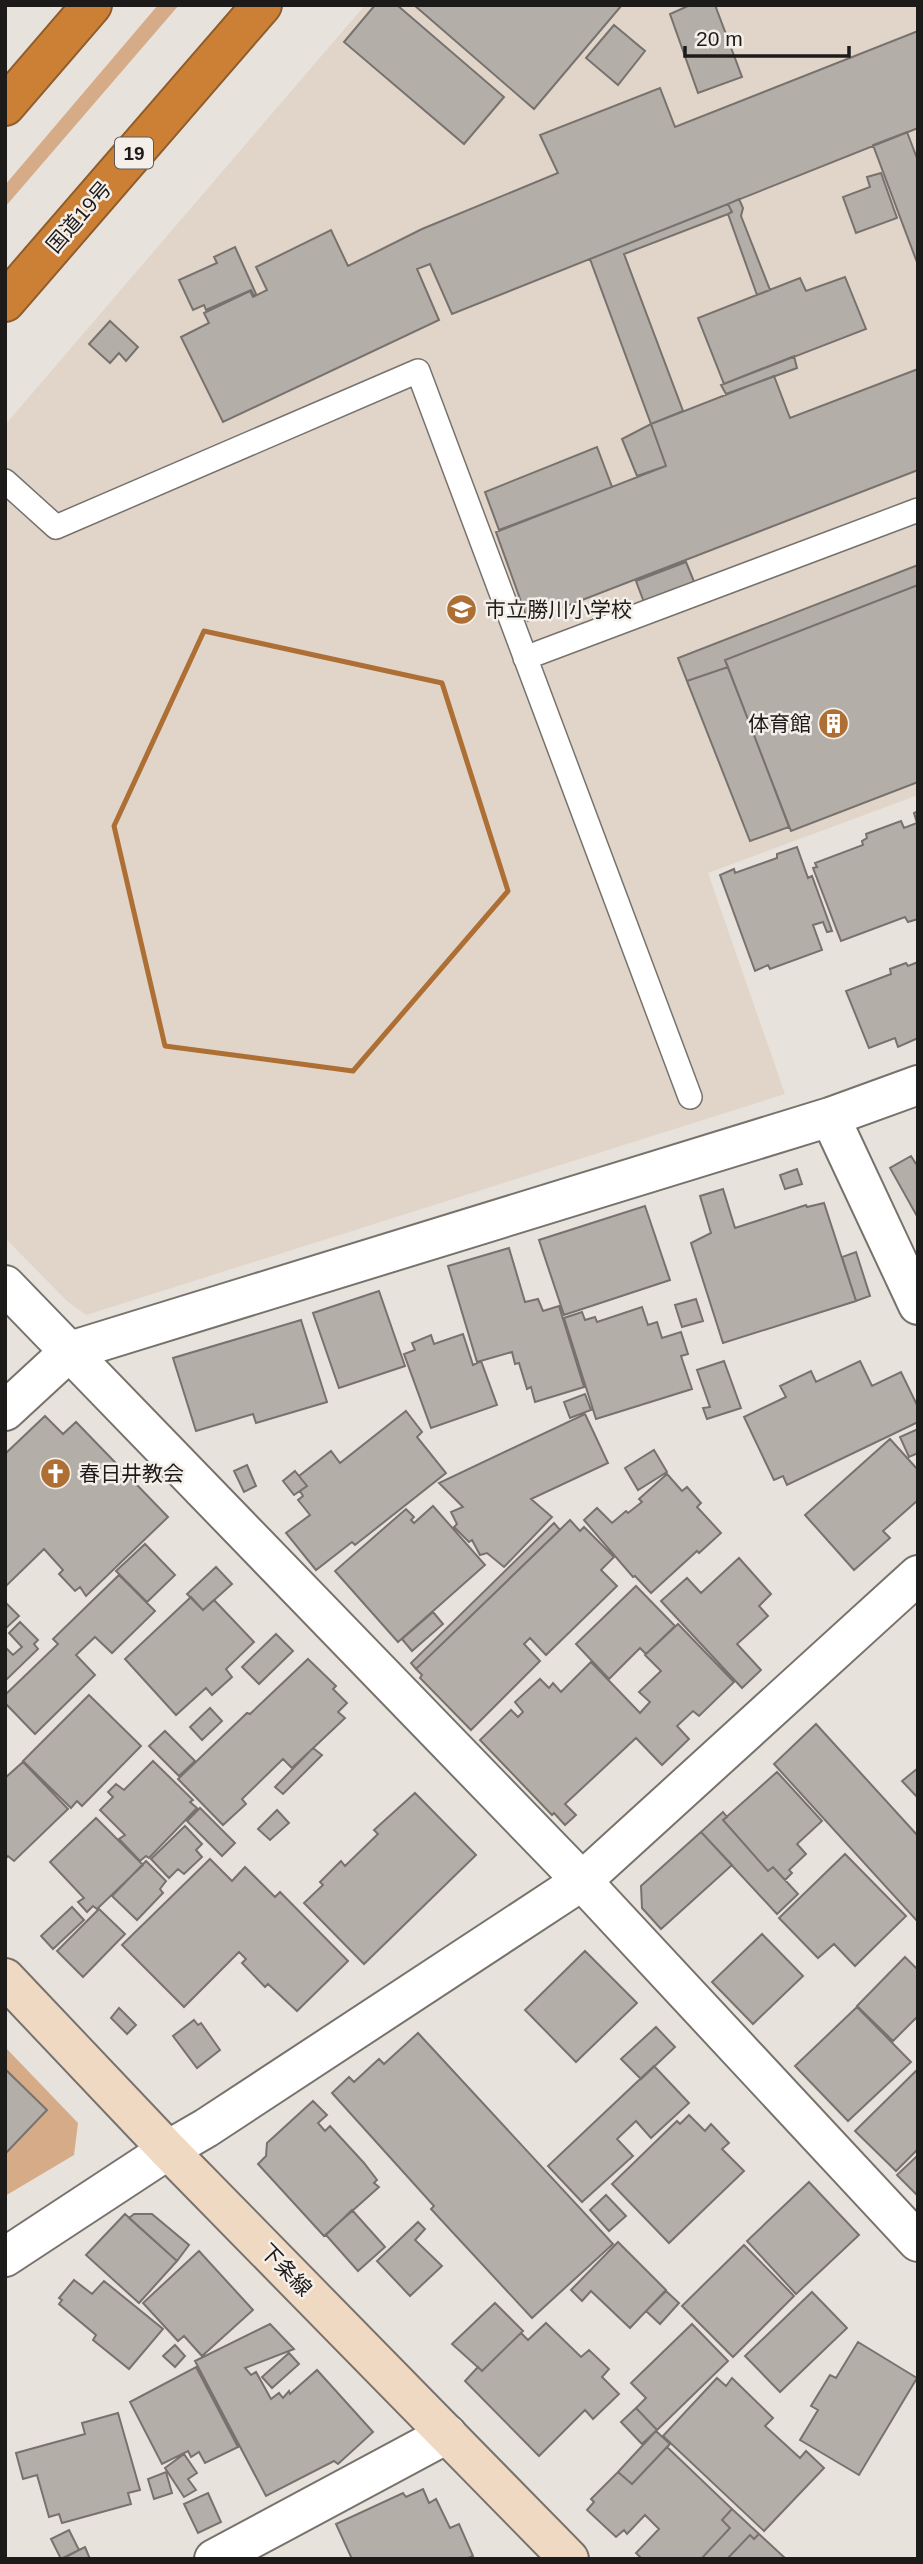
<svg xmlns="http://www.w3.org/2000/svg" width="923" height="2564" font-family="Arial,'Noto Sans JP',sans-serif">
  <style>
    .built { fill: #e1d5ca }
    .green { fill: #d6ab88 }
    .building { fill: #b4aea9; stroke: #78726e; stroke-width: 2 }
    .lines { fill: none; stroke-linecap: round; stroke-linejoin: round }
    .lane-casing { stroke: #78726d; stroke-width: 26 }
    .street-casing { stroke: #78726d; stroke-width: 42 }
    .secondary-casing { stroke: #78726d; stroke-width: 42 }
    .highway-casing { stroke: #8f5d2c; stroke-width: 42 }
    .lane { stroke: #fff; stroke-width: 23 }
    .street { stroke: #fff; stroke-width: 38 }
    .secondary { stroke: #f0d9c3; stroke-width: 38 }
    .highway { stroke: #cc8036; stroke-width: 38 }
    .marked { fill: none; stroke: #ae6f35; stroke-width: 5; stroke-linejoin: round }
    .labels { text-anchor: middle; stroke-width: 5; stroke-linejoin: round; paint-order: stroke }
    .shield { fill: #f5efea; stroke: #5e5b58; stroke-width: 2 }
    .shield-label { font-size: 19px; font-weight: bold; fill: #1d1b19 }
    .street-label { font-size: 21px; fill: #1d1b19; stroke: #f5efea }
    .poi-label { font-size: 21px; fill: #1d1b19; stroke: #f5efea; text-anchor: start }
  </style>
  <rect width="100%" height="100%" fill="#e8e2dc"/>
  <path class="built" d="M365,5H918V795L708,873L785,1094L86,1315L67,1301L5,1238V425Z"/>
  <path class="green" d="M158,5H179L5,207V185Z
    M5,2047L78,2123L74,2155L5,2196Z"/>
  <path class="building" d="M375,5H397L504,97L464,144L344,42Z
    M414,5H622L534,109Z
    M690,5H715L742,77L698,93L670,14Z
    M614,25L645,51L618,85L586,58Z
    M918,31V128L452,314L430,264L417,269L439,320L223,422L181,337L209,323L204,313L250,291L253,297L267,290L256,267L331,230L348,266L422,229L558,173L540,135L660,88L675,127Z
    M907,132L918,161V265L873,145Z
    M881,173L897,218L856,233L843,197L870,187L867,177Z
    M739,199L743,208L741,216L770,290L757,295L728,214L732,212L728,204Z
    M728,204L732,212L728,214L624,254L683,411L651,424L590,259Z
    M235,247L256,294L254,296L251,290L206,310L204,305L193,310L179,280L217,263L214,257Z
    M845,277L866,329L724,384L698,318L800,278L806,291Z
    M110,321L138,347L126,361L119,353L110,363L89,344Z
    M794,356L797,368L726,394L721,385Z
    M918,369V470L528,621L496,532L666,466L651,424L774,376L790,418Z
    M651,424L666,466L637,476L622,439Z
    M597,447L612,487L499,530L485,492Z
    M686,562L695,584L645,605L636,581Z
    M918,565V585L725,660L728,667L687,681L678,658Z
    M918,585V782L791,831L725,660Z
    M728,667L789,827L750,841L687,681Z
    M918,811V919L908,922L905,917L841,941L813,868L817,867L815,863L863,845L862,841L867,838L866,834L901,821L904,828L917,823L914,813Z
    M797,847L808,878L812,876L832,931L827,932L823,922L813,925L822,950L770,969L768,965L755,971L720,875L734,869L735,873L777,858V854Z
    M918,962V1038L898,1047L895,1038L869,1048L846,991L891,974L890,969L906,963L908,966Z
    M911,1156L918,1167V1218L890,1168Z
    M797,1169L802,1184L785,1189L780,1175Z
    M723,1189L735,1228L806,1205L807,1207L824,1203L856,1301L723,1343L691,1243L711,1233L700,1196Z
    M645,1206L670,1280L564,1315L539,1240Z
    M509,1248L525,1302L538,1299L543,1311L559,1306L584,1387L535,1402L531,1387L527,1389L519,1363L515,1364L512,1352L477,1362L448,1266Z
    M856,1252L870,1296L856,1301L842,1257Z
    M379,1291L405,1366L339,1388L313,1313Z
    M696,1299L703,1321L682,1327L675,1305Z
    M642,1307L648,1325L657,1322L662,1338L681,1332L688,1354L681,1356L692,1389L596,1419L564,1318L582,1312L585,1320L595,1317L597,1322Z
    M301,1320L327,1402L256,1423L253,1414L196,1431L173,1358Z
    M463,1334L473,1365L481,1361L497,1405L431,1428L404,1354L415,1350L412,1343L431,1335L434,1344Z
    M724,1361L741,1408L707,1419L703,1408L710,1407L697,1370Z
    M860,1361L872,1386L901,1372L918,1407V1422L787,1485L783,1476L774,1480L744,1417L786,1397L780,1386L811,1371L816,1382Z
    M585,1394L591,1410L570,1418L564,1402Z
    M406,1411L422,1432L417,1437L446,1473L355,1545L352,1542L316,1570L286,1533L310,1515L298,1500L303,1496L300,1491L307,1486L299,1476L331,1451L340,1463Z
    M585,1414L608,1463L531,1499L552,1517L504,1567L487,1553L480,1555L472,1540L469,1542L454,1527L457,1524L451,1512L463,1507L439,1483Z
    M45,1416L63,1434L76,1422L168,1517L86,1596L80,1587L75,1591L59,1574L63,1570L44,1549L5,1587V1454Z
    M918,1429V1453L909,1457L900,1437Z
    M890,1439L918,1470V1500L883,1531L890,1538L854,1570L805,1515Z
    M654,1450L667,1472L638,1490L625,1468Z
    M247,1465L256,1486L244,1492L234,1471Z
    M295,1471L307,1486L294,1495L283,1481Z
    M667,1474L682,1491L687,1487L701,1503L697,1507L721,1533L699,1553L697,1551L651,1593L635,1576L633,1577L584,1520L597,1508L612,1523L626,1511L628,1513L642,1502L639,1499Z
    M433,1506L485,1565L398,1642L335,1571L406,1509L414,1517L411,1520L414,1523Z
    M570,1520L580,1531L584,1527L614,1557L601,1570L617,1586L546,1655L530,1638L524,1644L540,1661L471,1730L420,1678L422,1675L416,1669Z
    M554,1523L560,1530L416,1669L411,1663Z
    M145,1544L175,1575L147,1602L116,1571Z
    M739,1558L771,1594L759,1606L768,1616L737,1644L761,1670L742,1688L661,1601L687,1578L701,1593Z
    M216,1567L232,1584L203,1610L187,1594Z
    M119,1575L155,1611L112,1653L95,1637L76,1655L95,1675L35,1734L5,1703V1695L58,1644L53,1639Z
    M636,1586L675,1626L646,1654L640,1648L609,1679L576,1644Z
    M191,1597L203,1610L214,1600L254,1642L226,1669L232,1677L212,1695L206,1688L176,1715L125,1659Z
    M5,1602L19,1616L5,1629Z
    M433,1612L443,1624L412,1651L402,1639Z
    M20,1622L38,1640L34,1644L38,1649L5,1681V1647L13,1655L22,1647L9,1633Z
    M678,1624L734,1682L699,1716L693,1711L677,1726L689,1739L662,1765L636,1738L565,1804L576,1815L565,1825L554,1813L552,1815L480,1740L511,1710L518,1717L523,1712L515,1702L540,1679L549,1688L553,1683L561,1692L591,1662L640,1713L650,1702L639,1692L661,1671L645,1655Z
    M276,1634L293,1651L259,1684L242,1667Z
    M308,1659L336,1686L333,1689L347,1703L338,1712L345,1718L292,1768L283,1759L242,1799L246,1804L223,1825L178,1779L247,1713L250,1714Z
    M89,1695L141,1746L82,1806L77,1801L71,1808L23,1761Z
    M210,1708L222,1721L202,1740L190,1727Z
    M816,1724L918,1836V1922L774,1764Z
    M165,1731L195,1761L179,1776L149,1746Z
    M313,1748L322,1755L283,1794L275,1787Z
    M153,1761L193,1800L190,1802L197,1808L149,1858L146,1856L140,1861L119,1839L125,1835L100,1810L113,1797L108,1792L116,1784L124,1790Z
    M23,1762L68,1809L14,1861L8,1856L5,1859V1778Z
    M918,1768V1798L902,1781Z
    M777,1772L822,1821L797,1844L806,1854L789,1870L792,1873L785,1880L773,1867L768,1871L723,1820Z
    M415,1793L476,1855L364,1964L304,1903L323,1885L320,1882L341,1861L345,1866L378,1834L374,1830Z
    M200,1808L235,1843L222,1856L187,1821Z
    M277,1810L289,1823L270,1840L258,1829Z
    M723,1812L727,1817L723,1820L768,1871L773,1867L798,1894L777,1914L701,1832Z
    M96,1818L143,1865L97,1909L93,1906L87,1912L78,1902L84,1898L50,1862Z
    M185,1826L202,1844L196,1850L202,1857L184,1874L178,1869L169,1878L151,1859Z
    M701,1832L732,1865L661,1929L642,1908L641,1886Z
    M845,1854L906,1916L855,1966L834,1944L818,1958L779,1918Z
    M210,1859L232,1881L245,1867L275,1897L280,1892L348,1961L297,2011L268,1984L265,1987L242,1963L246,1959L239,1952L184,2007L122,1945Z
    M146,1861L166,1881L160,1889L163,1893L137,1920L112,1896Z
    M72,1907L84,1920L53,1949L41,1936Z
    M99,1909L125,1934L83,1977L57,1951Z
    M762,1934L803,1976L753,2024L712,1982Z
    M585,1951L637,2003L576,2062L525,2010Z
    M905,1957L918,1970V2016L893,2041L857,2006Z
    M857,2007L911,2062L848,2121L795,2066Z
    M119,2008L136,2025L127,2034L111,2018Z
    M194,2020L198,2025L201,2023L220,2050L197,2068L173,2036Z
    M656,2027L675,2047L641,2079L621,2059Z
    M418,2033L613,2244L532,2318L431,2209L434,2206L332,2093L349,2077L354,2082L379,2059L384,2064Z
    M654,2066L689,2103L651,2138L636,2121L617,2139L633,2156L582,2202L548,2166Z
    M5,2069L47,2110L5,2154Z
    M918,2069V2149L896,2171L855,2131Z
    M313,2101L327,2115L318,2123L325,2131L330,2126L364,2163L377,2180L374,2183L379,2187L324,2236L258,2164L266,2156L267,2143Z
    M689,2115L705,2131L711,2124L729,2143L722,2149L744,2171L669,2243L612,2184L677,2121L680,2124Z
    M918,2155V2196L897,2175Z
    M809,2182L859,2235L796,2294L747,2241Z
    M606,2195L626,2216L609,2231L590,2210Z
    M352,2210L385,2247L358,2271L326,2235Z
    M125,2214L177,2261L139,2303L86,2255Z
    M134,2214H152L189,2245L177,2261L129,2218Z
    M418,2222L425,2229L415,2240L442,2266L410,2296L377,2261Z
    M618,2242L666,2290L630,2328L591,2291L582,2301L571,2290Z
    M744,2245L794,2296L733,2357L682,2306Z
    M199,2251L253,2310L202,2356L184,2336L178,2341L143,2303Z
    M74,2280L92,2294L104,2281L163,2329L129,2369L93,2340L96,2335L59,2304L62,2300L59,2298Z
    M666,2291L679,2303L660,2324L646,2311Z
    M812,2292L847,2328L780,2392L745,2356Z
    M495,2303L523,2331L482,2371L452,2344Z
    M546,2323L581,2357L589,2350L609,2369L602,2377L619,2394L593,2419L585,2410L539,2456L465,2381L478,2367L482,2371L521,2333L528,2340Z
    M270,2324L294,2349L245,2368L251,2375L256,2372L271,2399L279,2393L283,2398L289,2391L290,2394L317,2370L373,2432L338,2464L334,2461L266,2496L195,2361Z
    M692,2324L728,2361L657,2430L636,2408L646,2398L631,2383Z
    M858,2342L917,2378L859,2475L800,2440L818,2410L811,2406L830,2375L836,2378Z
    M175,2345L185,2356L175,2367L163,2356Z
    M289,2353L299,2364L272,2388L262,2377Z
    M196,2367L238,2447L205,2463L199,2452L191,2457L188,2451L162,2464L130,2402Z
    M717,2378L726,2386L732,2378L773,2418L765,2426L800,2458L806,2451L824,2468L764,2531L663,2436Z
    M636,2408L657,2430L642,2444L621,2422Z
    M118,2413L140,2490L128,2493L131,2504L62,2523L59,2514L49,2517L37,2475L23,2479L16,2453L85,2434L82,2423Z
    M656,2431L670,2444L632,2484L618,2472Z
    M667,2447L732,2509L722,2520L730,2528L701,2559H642L636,2553L659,2529L645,2515L627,2534L624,2530L616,2537L587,2510L594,2502L591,2499L618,2472L632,2484Z
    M184,2454L197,2473L188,2479L196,2490L184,2497L165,2468Z
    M166,2472L172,2493L154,2499L148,2479Z
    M423,2489L429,2503L436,2499L450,2528L459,2524L473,2556L466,2559H352L336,2524L403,2493L406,2497Z
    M208,2493L221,2522L198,2533L184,2504Z
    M732,2509L759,2534L754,2539L750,2535L727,2559H701L730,2528L722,2520Z
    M69,2530L79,2550L61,2559L51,2539Z
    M759,2534L786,2559H727L750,2535L754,2539Z
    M85,2547L90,2559H62L79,2550Z"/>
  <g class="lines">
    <defs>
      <path id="lane" d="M5,481L56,527L418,371L690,1097
        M525,658L918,510"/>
      <path id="street" d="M830,1117L918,1305
        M5,1285L582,1881L918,2242
        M5,1411L70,1351L830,1117L918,1085
        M5,2257L168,2150L206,2128L582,1881L918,1575
        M214,2559L447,2434"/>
      <path id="secondary" d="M5,1978L168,2150L569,2559"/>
      <path id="highway" d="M5,106L92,5
        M5,302L262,5"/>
    </defs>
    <use href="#lane" class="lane-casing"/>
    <use href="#street" class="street-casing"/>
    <use href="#secondary" class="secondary-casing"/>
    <use href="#highway" class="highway-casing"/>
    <use href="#lane" class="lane"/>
    <use href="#street" class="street"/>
    <use href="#secondary" class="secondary"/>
    <use href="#highway" class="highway"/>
  </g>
  <path class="marked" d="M204,631L442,683L508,891L353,1071L165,1046L114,826Z"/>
  <defs>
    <symbol id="school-disc" viewBox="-11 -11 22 22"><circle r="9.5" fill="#ae6f35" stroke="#f5efea"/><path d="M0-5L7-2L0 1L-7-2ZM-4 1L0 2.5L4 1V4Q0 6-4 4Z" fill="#fff"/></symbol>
    <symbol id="building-disc" viewBox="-11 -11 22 22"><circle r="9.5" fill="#ae6f35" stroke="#f5efea"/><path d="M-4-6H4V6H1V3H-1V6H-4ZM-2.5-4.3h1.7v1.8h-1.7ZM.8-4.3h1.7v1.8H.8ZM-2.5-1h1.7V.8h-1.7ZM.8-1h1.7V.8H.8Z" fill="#fff"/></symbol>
    <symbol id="church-disc" viewBox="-11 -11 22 22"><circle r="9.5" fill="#ae6f35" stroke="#f5efea"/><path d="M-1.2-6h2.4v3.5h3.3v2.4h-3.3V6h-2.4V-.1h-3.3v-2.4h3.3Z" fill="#fff"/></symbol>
  </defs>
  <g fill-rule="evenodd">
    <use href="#school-disc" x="444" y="592" width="35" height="35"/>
    <use href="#building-disc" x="816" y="706" width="35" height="35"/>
    <use href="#church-disc" x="38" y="1456" width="35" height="35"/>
  </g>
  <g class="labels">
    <rect class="shield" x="115" y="137.5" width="38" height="31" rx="5"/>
    <g class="shield-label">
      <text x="134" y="160">19</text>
    </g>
    <g class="street-label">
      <text transform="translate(79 217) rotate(-49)" y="7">国道19号</text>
      <text transform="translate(286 2270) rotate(46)" y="7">下条線</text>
    </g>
    <g class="poi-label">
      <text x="485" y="617">市立勝川小学校</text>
      <text x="811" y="731" text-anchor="end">体育館</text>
      <text x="79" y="1481">春日井教会</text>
    </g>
  </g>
  <rect width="923" height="2564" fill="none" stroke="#1d1b19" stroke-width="14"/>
  <path d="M685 46v10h164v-10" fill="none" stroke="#1d1b19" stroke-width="3.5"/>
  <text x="696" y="46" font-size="21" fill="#1d1b19" stroke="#f5efea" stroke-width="5" paint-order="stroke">20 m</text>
</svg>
